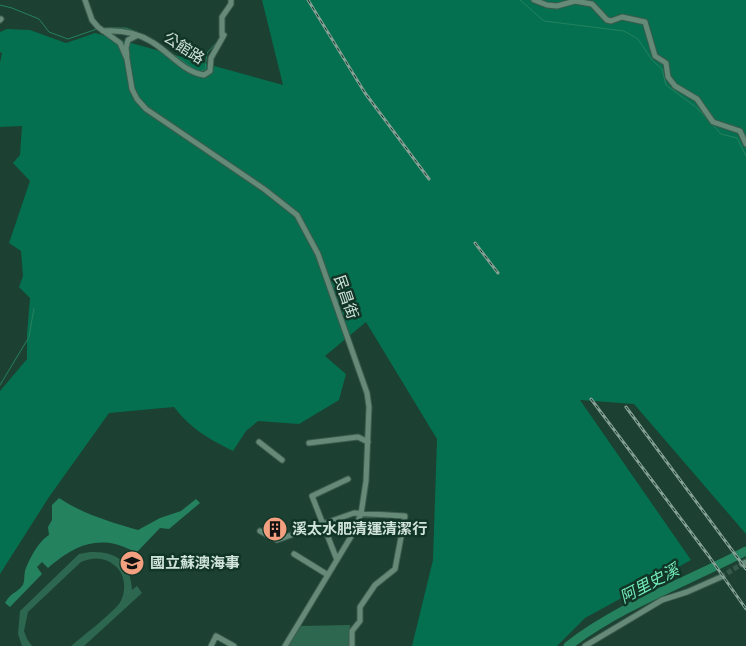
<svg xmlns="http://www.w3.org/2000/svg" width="746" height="646" font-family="Raleway,'Noto Sans TC',sans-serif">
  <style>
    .green { fill: #2e674f }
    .forest { fill: #04704f }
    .water { fill: #25825f }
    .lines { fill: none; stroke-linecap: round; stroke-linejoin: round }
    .stream { stroke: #25825f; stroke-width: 1 }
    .river { stroke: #25825f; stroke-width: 9 }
    .minor-tunnel { stroke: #37594a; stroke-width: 5; stroke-dasharray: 5 2.5; stroke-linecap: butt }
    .minor-casing { stroke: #3b5b4e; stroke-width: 7 }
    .minor { stroke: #658a78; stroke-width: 5 }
    .rail-casing { stroke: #85a094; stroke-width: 3 }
    .rail { stroke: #113527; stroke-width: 1; stroke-dasharray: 4; stroke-linecap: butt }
    .labels { text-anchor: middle; stroke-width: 5; stroke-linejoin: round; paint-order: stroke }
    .street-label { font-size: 15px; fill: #d0e4da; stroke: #113527 }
    .poi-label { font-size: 15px; font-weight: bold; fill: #d0e4da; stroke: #113527; text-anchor: start }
    .water-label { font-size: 16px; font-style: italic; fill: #73ecb9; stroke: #113527 }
  </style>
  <rect width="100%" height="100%" fill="#1c4031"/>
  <path class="green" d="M90,552C118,551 130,562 132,590L137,586L142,593L84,646H71C85,634 108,617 119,604C127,593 126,573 114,565C104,557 93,557 81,562L28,612L24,631L27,639L32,646H22L18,634L20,611L79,554Z
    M350,625L349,646H287L299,626Z"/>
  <path class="forest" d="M262,0H746V534L634,404L580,400L691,560L585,618L557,646H412L433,560L437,439L366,322L325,356L346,374L339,400L299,424L258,421L246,431L233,451C209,439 191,429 174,407L109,413L49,497L0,574V391L27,359V334L30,298L19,287L23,276L21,251L9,243L30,181L13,163L20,155L22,126L0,127V63L2,53L0,52V32L7,29L30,30L66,43L95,33L283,85Z"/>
  <path class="water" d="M59,498C83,514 110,522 138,530L160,518L181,511L196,499L200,503L169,529L160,528L137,552C130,550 123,546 115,544C88,538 68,551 48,568L42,562L37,567L42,574L10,607L5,603C10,593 18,592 22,586C25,583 24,575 25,571C29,559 39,541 49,535L48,527L52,520V505Z"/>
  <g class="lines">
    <path class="stream" d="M520,0L544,21L624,31L638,39L652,60L662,69L666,85L697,108L710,122
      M0,5L12,8L39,19L49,32L68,39L97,29
      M104,28H126L137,32
      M160,45L197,71
      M201,71L205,69L207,53L217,42
      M713,125L721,134L737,138L746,156
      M0,385L29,337L34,308"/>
    <path class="river" d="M568,646C621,605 687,582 746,551"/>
    <path class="minor-tunnel" d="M721,577L742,564"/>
    <defs>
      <path id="minor" d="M85,0L92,20L98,27L120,43L127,59L132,89L137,99L146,109L264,189L297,215L318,254L367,393L369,407L366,481L361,514L352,535L285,646
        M534,0L547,5L557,6L575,1L592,4L607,20L611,21L622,17L645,22L655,56L666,63L668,77L675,86L697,99L713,122L740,131L746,144
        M0,20L1,19
        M103,31C119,30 138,33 152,42C169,52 183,72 204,75L210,71L211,58L224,35H222V17L231,4V0
        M127,56L126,48L128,40L136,36
        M259,442L282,460
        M309,443L358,437L368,442
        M260,531L277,540L354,513L405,516L395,569L375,585L360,607V621L352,631V646
        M294,554L328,575
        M337,560L312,496L348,479
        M742,564L746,562
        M211,646L216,636L234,646
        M585,646L662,600L687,592L721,577"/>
    </defs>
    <use href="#minor" class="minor-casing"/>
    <use href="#minor" class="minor"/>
    <defs>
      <path id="rail" d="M308,0L365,93L429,179
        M475,243L498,273
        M591,399L708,555L746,609
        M626,407L746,569"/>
    </defs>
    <use href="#rail" class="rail-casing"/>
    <use href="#rail" class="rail"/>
  </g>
  <defs>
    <symbol id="building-disc" viewBox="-11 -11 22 22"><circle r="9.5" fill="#f2a07f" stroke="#113527"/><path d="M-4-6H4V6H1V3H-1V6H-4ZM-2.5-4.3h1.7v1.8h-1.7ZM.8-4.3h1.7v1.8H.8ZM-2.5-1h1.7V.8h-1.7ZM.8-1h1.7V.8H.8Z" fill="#111"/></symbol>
    <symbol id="school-disc" viewBox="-11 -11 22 22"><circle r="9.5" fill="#f2a07f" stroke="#113527"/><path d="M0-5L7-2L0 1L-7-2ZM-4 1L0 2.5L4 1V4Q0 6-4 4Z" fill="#111"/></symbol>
  </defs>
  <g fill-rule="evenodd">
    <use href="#building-disc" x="261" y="515" width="28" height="28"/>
    <use href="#school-disc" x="118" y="549" width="28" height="28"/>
  </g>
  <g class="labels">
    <g class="street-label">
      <text transform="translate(184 48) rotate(33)" y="5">公館路</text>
      <text transform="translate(346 297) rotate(71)" y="5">民昌街</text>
    </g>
    <g class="poi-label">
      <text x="292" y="534">溪太水肥清運清潔行</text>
      <text x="150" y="568">國立蘇澳海事</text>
    </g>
    <g class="water-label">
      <text transform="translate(649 583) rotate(-28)" y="6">阿里史溪</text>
    </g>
  </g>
</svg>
